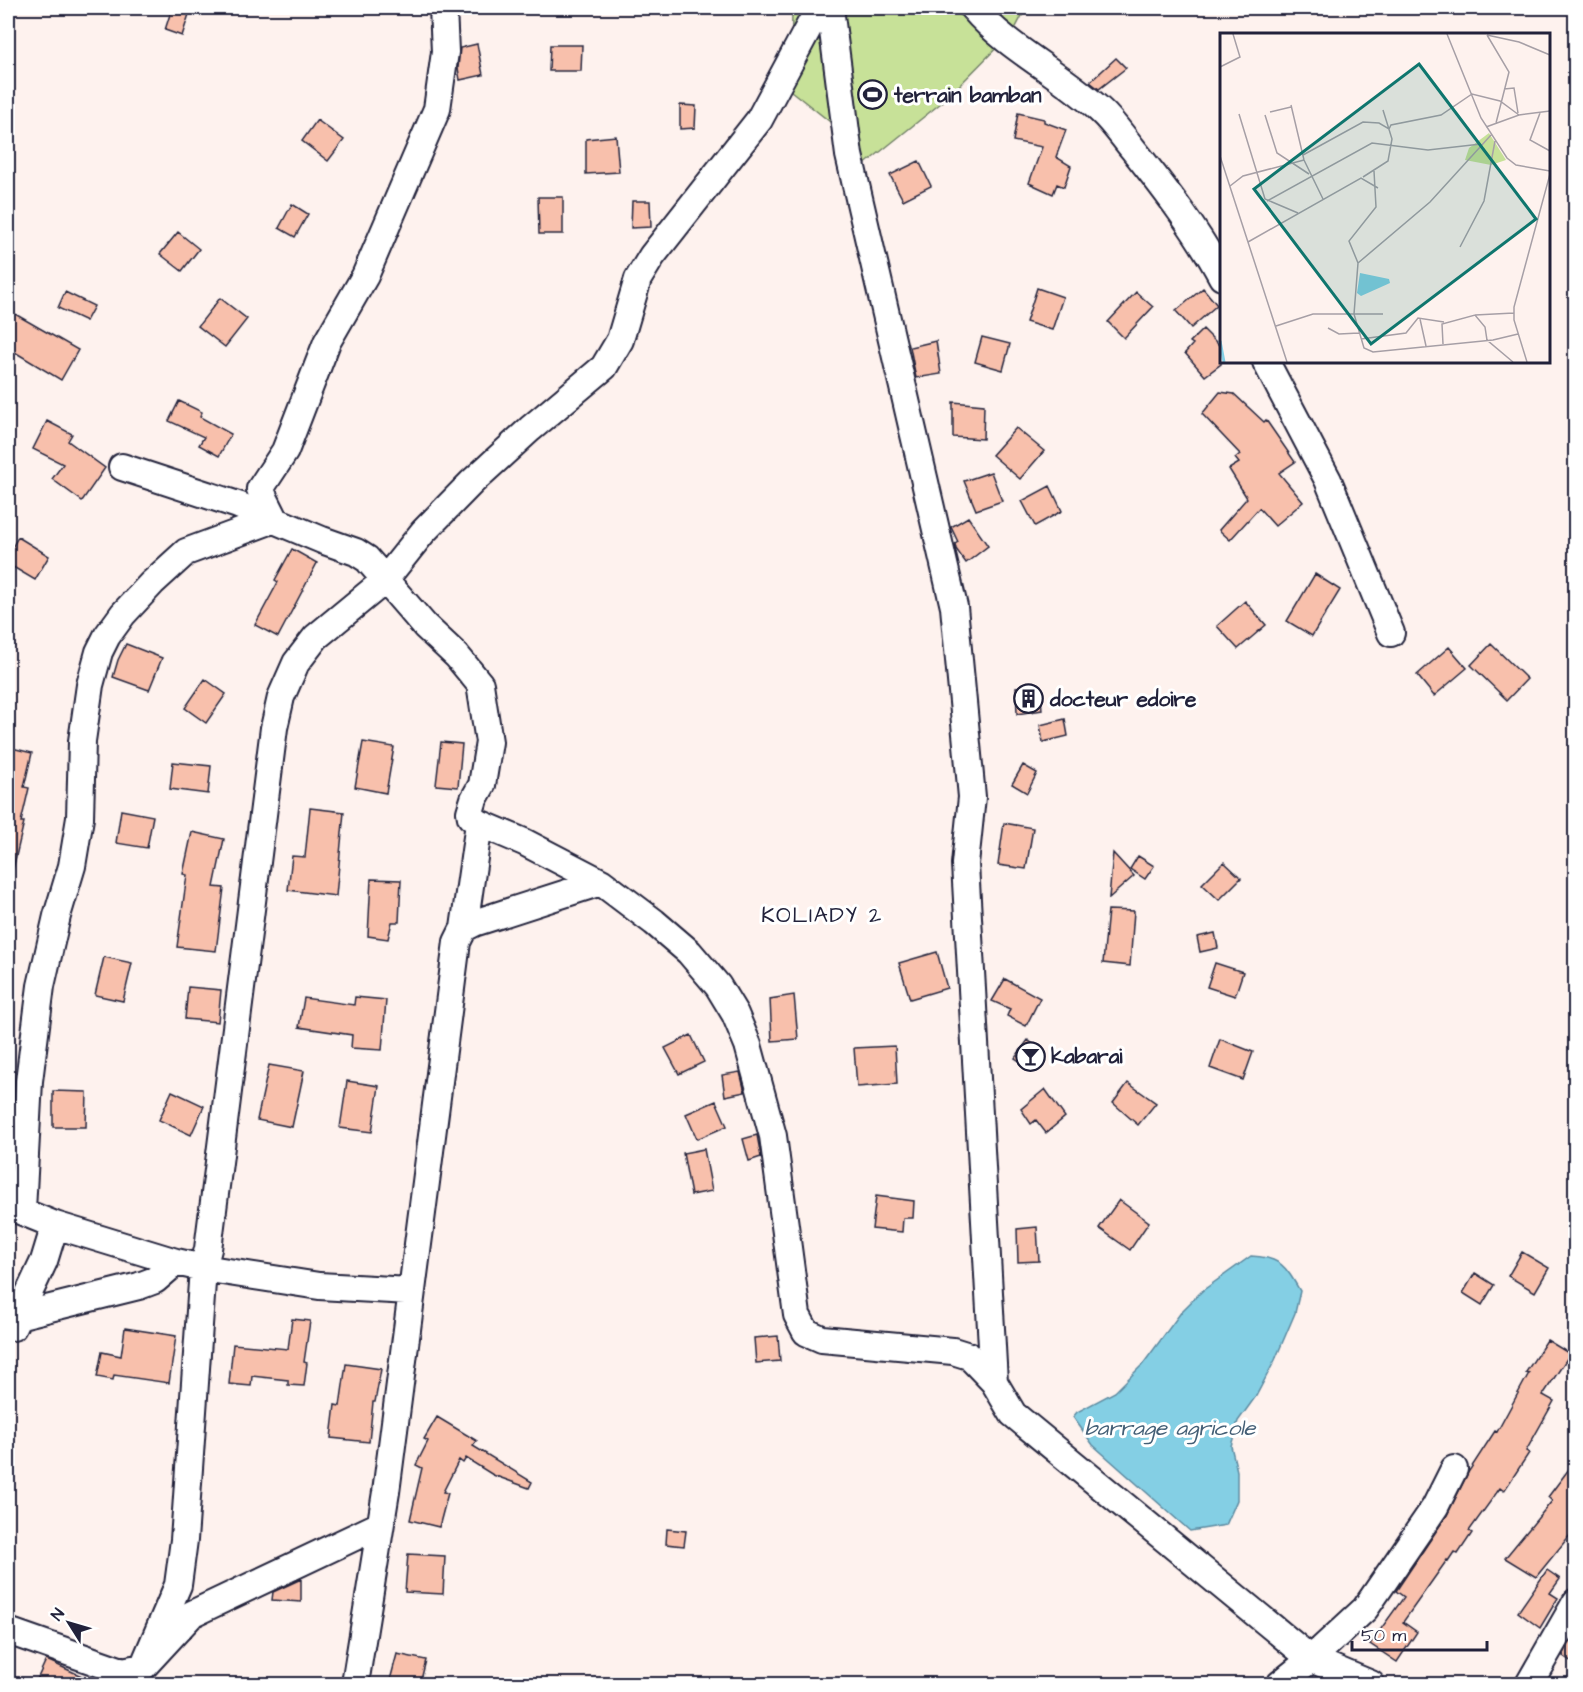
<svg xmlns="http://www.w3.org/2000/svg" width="1583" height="1692" font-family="'Architects Daughter',sans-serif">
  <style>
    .pitch { fill: #c7e198; stroke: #74826a; stroke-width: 1.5 }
    .water { fill: #84cfe4; stroke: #5d8aa0; stroke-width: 1.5 }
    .building { fill: #f8c0ac; stroke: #22223b; stroke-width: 1.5 }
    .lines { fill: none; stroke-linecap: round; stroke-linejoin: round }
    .minor-casing { stroke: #22223b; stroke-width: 30 }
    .minor { stroke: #fff; stroke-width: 26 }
    .labels { text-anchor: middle; stroke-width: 6; stroke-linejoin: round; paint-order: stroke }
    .poi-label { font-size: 21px; font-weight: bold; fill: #22223b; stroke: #fff; text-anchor: start }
    .neighbourhood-label { font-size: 22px; letter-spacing: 1.5px; fill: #22223b; stroke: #fff }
    .water-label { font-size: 22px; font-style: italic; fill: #445f76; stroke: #fff }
    .inset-river { fill: none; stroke: #84cfe4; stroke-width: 3 }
    .inset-road { fill: none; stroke: #a69fa6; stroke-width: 1.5 }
    .view { fill: #0f766e; fill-opacity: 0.15; stroke: #0f766e; stroke-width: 3 }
    .inset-edge { fill: none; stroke: #22223b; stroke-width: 3 }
  </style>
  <rect width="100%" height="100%" fill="#fef2ee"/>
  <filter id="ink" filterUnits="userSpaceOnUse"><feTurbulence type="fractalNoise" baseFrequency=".0167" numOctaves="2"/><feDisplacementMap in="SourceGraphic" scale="12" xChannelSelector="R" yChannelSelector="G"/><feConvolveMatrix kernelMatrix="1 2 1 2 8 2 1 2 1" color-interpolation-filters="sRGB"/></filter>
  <g filter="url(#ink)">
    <path class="pitch" d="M792,8H1026L1015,29L946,99L849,177L839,129L791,91Z"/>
    <path class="water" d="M1251,1256C1281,1257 1286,1267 1300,1291L1295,1313L1275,1360L1256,1396L1238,1421L1231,1446L1237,1471V1500L1226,1525L1190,1531L1093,1445L1073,1417L1077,1412L1115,1392L1143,1364L1182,1311L1202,1291Z"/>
    <path class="building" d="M172,8H191L182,36L165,30Z
      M477,44L483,75L460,80L458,68L460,48Z
      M550,45H582L581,71H549Z
      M1116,58L1126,68L1099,89L1090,82Z
      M680,105L696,106L695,128L680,129Z
      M1018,113L1044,119V122L1066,130L1056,157L1071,166L1064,187L1057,184L1053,194L1029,183L1042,147L1013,141Z
      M317,120L344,140L328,161L302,141Z
      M616,136L619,172L586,174V139Z
      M919,161L931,186L903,200L890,175Z
      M538,197H563V234H539Z
      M632,201H650L651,227L631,228Z
      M292,204L308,214L295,237L279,228Z
      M178,232L199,249L182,271L160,254Z
      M1037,288L1063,297L1052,330L1026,322Z
      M1203,288L1217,305L1191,328L1176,311Z
      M65,292L94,306L86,321L58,308Z
      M1136,292L1153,307L1124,338L1108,322Z
      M220,298L247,319L225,347L198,326Z
      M8,310L78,350L61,380L8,348Z
      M1203,329L1221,347V364L1205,376L1185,353L1193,344L1190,342Z
      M982,337L1010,344L1003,370L975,362Z
      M936,341L941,374L916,378L910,347Z
      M1220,392L1234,394L1264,422L1266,420L1295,462L1279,473L1303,502L1275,526L1259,508L1230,540L1219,530L1247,498L1229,469L1239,463L1235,458L1240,454L1202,414Z
      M179,401L202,412L200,417L231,434L219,456L199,445L204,437L169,421Z
      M953,402L984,405L983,439L953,437Z
      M47,421L72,434L68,441L105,468L82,501L52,479L63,464L33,449Z
      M1016,428L1044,451L1020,479L992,455Z
      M991,472L1002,501L976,510L964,481Z
      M1050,486L1062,511L1035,526L1022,501Z
      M968,517L988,546L966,563L956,549L955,544L958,542L951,527Z
      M18,537L49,556L35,580L8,564V555Z
      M292,549L317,563L278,637L255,625L278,582L275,580Z
      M1315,574L1340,590L1312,636L1287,621Z
      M1245,601L1266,625L1238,649L1217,626Z
      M126,644L162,658L149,690L113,677L118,660Z
      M1491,644L1527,679L1507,700L1471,665Z
      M1449,647L1467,668L1434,696L1417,675Z
      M205,679L226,694L206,723L185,708Z
      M1040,685L1042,710L1017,714L1016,687Z
      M1065,719L1068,736L1043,742L1040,725Z
      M363,742L394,747L386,793L355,787Z
      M441,742L462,744L458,787L436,785Z
      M8,747L32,753L24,787L29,788L21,822H24L13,869L8,868Z
      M173,762L211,766L208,794L170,789Z
      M1023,765L1037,773L1027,793L1012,784Z
      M310,808L344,812L336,896L288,890L292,856L305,857Z
      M121,810L153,816L147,848L116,843Z
      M1004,823L1033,828L1026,869L998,865Z
      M192,832L224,839L214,887L224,888L216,951L177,947L187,875L183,874Z
      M1113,853L1134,876L1109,898Z
      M1138,856L1154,866L1145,879L1130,869Z
      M1224,862L1241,878L1219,900L1202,884Z
      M371,879L401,880L399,922H392L388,939L368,936Z
      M1108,910L1134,911L1130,966L1103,963Z
      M1215,933L1218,948L1200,952L1197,937Z
      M937,952L947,988L910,999L899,963Z
      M104,957L132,963L123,1001L95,995Z
      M1215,963L1243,972L1235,996L1207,987Z
      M1005,979L1040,998L1026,1026L1007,1016L1010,1009L992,1001Z
      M188,987L221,990L218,1022L185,1019Z
      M794,995L798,1039L772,1041L770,999Z
      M355,997L386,1000L382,1050L351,1048L352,1035L299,1027L304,998L354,1005Z
      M691,1035L704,1062L679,1074L665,1048Z
      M1220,1039L1253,1052L1243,1080L1210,1068Z
      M1028,1040L1046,1054L1033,1070L1015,1058Z
      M895,1046L897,1084L857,1087L854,1048Z
      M269,1065L304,1071L292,1127L257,1120Z
      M740,1072L745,1092L725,1096L722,1075Z
      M347,1081L379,1086L372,1132L340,1128Z
      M1128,1083L1156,1103L1138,1125L1113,1103Z
      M1045,1089L1065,1117L1046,1133L1036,1120L1031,1124L1021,1109Z
      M53,1091L87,1092L86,1127H53Z
      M172,1091L204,1106L191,1135L159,1120Z
      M716,1101L727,1126L697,1139L686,1114Z
      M757,1135L761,1157L749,1161L743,1139Z
      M704,1149L712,1191L691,1195L683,1153Z
      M876,1196L914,1201L913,1218H903L902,1232L872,1229Z
      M1119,1200L1149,1222L1130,1250L1099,1228Z
      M1037,1227L1039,1261L1018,1262L1017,1229Z
      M1522,1252L1549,1268L1535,1292L1508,1276Z
      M1475,1273L1494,1285L1482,1305L1463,1293Z
      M292,1319L310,1321L304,1362L307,1363L304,1386L288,1385V1380L252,1376L251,1386L229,1384L233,1344L288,1349Z
      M125,1328L176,1336L169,1383L114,1375L113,1380L97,1377L102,1352L121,1356Z
      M778,1336L780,1361L756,1363L754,1338Z
      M1547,1340L1570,1354L1543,1395L1554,1401L1526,1451L1529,1453L1504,1491L1500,1488L1469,1531L1472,1533L1458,1554L1454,1552L1448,1561L1447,1560L1403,1622L1417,1632L1397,1662L1370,1644L1404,1597L1396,1591L1447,1515L1469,1471L1495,1431L1497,1432L1529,1373L1526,1372Z
      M346,1364L381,1369L375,1402H373L369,1442L331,1438L335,1405L340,1406Z
      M437,1417L477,1441L473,1446L532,1482L529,1488L493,1475L466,1458L463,1463L459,1460L443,1492L448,1493L439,1527L410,1520L422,1468L416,1465L428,1441L424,1439Z
      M1575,1461V1529L1536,1577L1505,1558L1552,1501L1548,1497Z
      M667,1529L686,1531L684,1546L666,1544Z
      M408,1554L445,1556L443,1594L405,1592Z
      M1547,1570L1560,1579L1550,1593L1558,1598L1540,1628L1518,1612Z
      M301,1579V1602L272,1600L273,1592Z
      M1575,1633V1664L1563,1656Z
      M397,1654L426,1660L420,1684H389Z
      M46,1660L51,1662L99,1684H35Z"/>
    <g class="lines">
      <defs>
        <path id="minor" d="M830,8L849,155L954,607L972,797L965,864L994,1382L1013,1414L1311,1659L1365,1609L1435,1507L1454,1469
          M973,8C1009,50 1061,73 1101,111C1113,122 1123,137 1133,149C1165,189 1198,232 1222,277
          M1266,362L1328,480L1391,633
          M122,467L238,505L322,540L356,552L367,559L425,626L457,656L480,684L489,742L482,785L474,799L470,812L471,817L479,823L524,842L601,882L654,922L689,952L718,986L735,1014L748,1045L773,1136L797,1315L806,1332L822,1339L953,1351L969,1356L994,1382
          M464,928L479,823
          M8,1206L55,1225L176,1262L203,1268L319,1286L410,1291
          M22,1210L29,1081L41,986L57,916L72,866L80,818L82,741L90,685L99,652L107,636L123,614L152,583L186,552L275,519L260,489L285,451L327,342L365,276L437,109L445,52L443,8
          M8,1321L18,1316L139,1286L155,1280L176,1262
          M13,1327L44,1261L55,1225
          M8,1631L122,1671L143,1667L192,1614L380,1525
          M143,1667L178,1585L184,1540L203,1268L208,1249L274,728L281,697L296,663L316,637L384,581L423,532L472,482L530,429L604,367L620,340L638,279L652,256L759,120L819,8
          M355,1684L386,1492L457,942L464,928L474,923L601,882
          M1280,1684L1311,1659L1371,1684
          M1529,1684L1576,1602"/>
      </defs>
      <use href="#minor" class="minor-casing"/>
      <use href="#minor" class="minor"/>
    </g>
  </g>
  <defs>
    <symbol id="stadium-ring" viewBox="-11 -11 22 22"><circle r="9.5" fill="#fff" stroke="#22223b" stroke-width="1.5"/><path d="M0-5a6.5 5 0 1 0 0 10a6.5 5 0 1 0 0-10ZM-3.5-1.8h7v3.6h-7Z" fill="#22223b"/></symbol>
    <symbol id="building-ring" viewBox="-11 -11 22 22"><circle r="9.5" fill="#fff" stroke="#22223b" stroke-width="1.5"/><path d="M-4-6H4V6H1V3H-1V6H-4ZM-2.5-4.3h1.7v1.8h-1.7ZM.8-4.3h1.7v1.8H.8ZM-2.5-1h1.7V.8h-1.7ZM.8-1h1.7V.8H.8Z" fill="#22223b"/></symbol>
    <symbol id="bar-ring" viewBox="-11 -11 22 22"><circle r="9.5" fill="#fff" stroke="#22223b" stroke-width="1.5"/><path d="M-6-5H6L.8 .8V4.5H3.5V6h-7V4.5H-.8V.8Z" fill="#22223b"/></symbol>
  </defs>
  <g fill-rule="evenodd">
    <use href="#stadium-ring" x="856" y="78" width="33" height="33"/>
    <use href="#building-ring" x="1012" y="682" width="33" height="33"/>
    <use href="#bar-ring" x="1014" y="1040" width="33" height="33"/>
  </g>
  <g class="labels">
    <g class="poi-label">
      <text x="894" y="102">terrain bamban</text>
      <text x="1050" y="706">docteur edoire</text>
      <text x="1051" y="1063">kabarai</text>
    </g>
    <g class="neighbourhood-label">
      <text x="822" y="922">KOLIADY 2</text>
    </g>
    <g class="water-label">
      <text x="1170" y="1435">barrage agricole</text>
    </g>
  </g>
  <g transform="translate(1220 33)">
    <rect width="330" height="330" fill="#fef2ee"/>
    <path d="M269,100L286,127L271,132L245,127L249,115Z" fill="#c7e198"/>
    <path d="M140,240L169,246L170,250L141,263L137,260Z" fill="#84cfe4"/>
    <path class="inset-river" d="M0,308L4,329"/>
    <path class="inset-road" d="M227,1L261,85L287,125L296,132L330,138M267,2L289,39L276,90M267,2L299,9L330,22M0,34L20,24L13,1M284,56L294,55L298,80M71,72L84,127L103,166M50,79L71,74M320,80L310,107L330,118M19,81L45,166L78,180M45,82L57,120L89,141M266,94L299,82L330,78M83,122L143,89L159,90L169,96L171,92L221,82L252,61L280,68L299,82M0,123L67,329M143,144L168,128L172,106L163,77M10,153L23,143L84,127M47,168L152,110L208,117L261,111M28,209L141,145L158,155M240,214L264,168L275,108M138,230L129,208L156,174L154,138M163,281H134L138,230L210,169L271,102M255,282L294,280M200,286L206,313M56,293L93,281H134L144,315L153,319L273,307L298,301M108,295L119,301L139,300M141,306L186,300L198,285L224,289M223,311L222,291L255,282L265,294L267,307L293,329M307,329L294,287V274L330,141"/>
    <path class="view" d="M199,31L316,186L151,311L34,156Z"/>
    <rect width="330" height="330" class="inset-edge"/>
  </g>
  <rect width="1583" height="1692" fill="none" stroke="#fff" stroke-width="30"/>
  <rect x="15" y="15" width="1553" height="1662" fill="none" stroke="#22223b" stroke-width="2" filter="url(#ink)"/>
  <g transform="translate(69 1623) rotate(307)" stroke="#ffffff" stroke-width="4.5" paint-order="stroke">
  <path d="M0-4.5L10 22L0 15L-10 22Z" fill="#22223b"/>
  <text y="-9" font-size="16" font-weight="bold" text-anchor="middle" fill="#22223b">N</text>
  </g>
  <path d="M1352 1641v9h135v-9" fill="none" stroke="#22223b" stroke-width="3"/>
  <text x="1361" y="1641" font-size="18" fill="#22223b" stroke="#ffffff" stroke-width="4.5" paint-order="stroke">50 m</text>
</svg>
